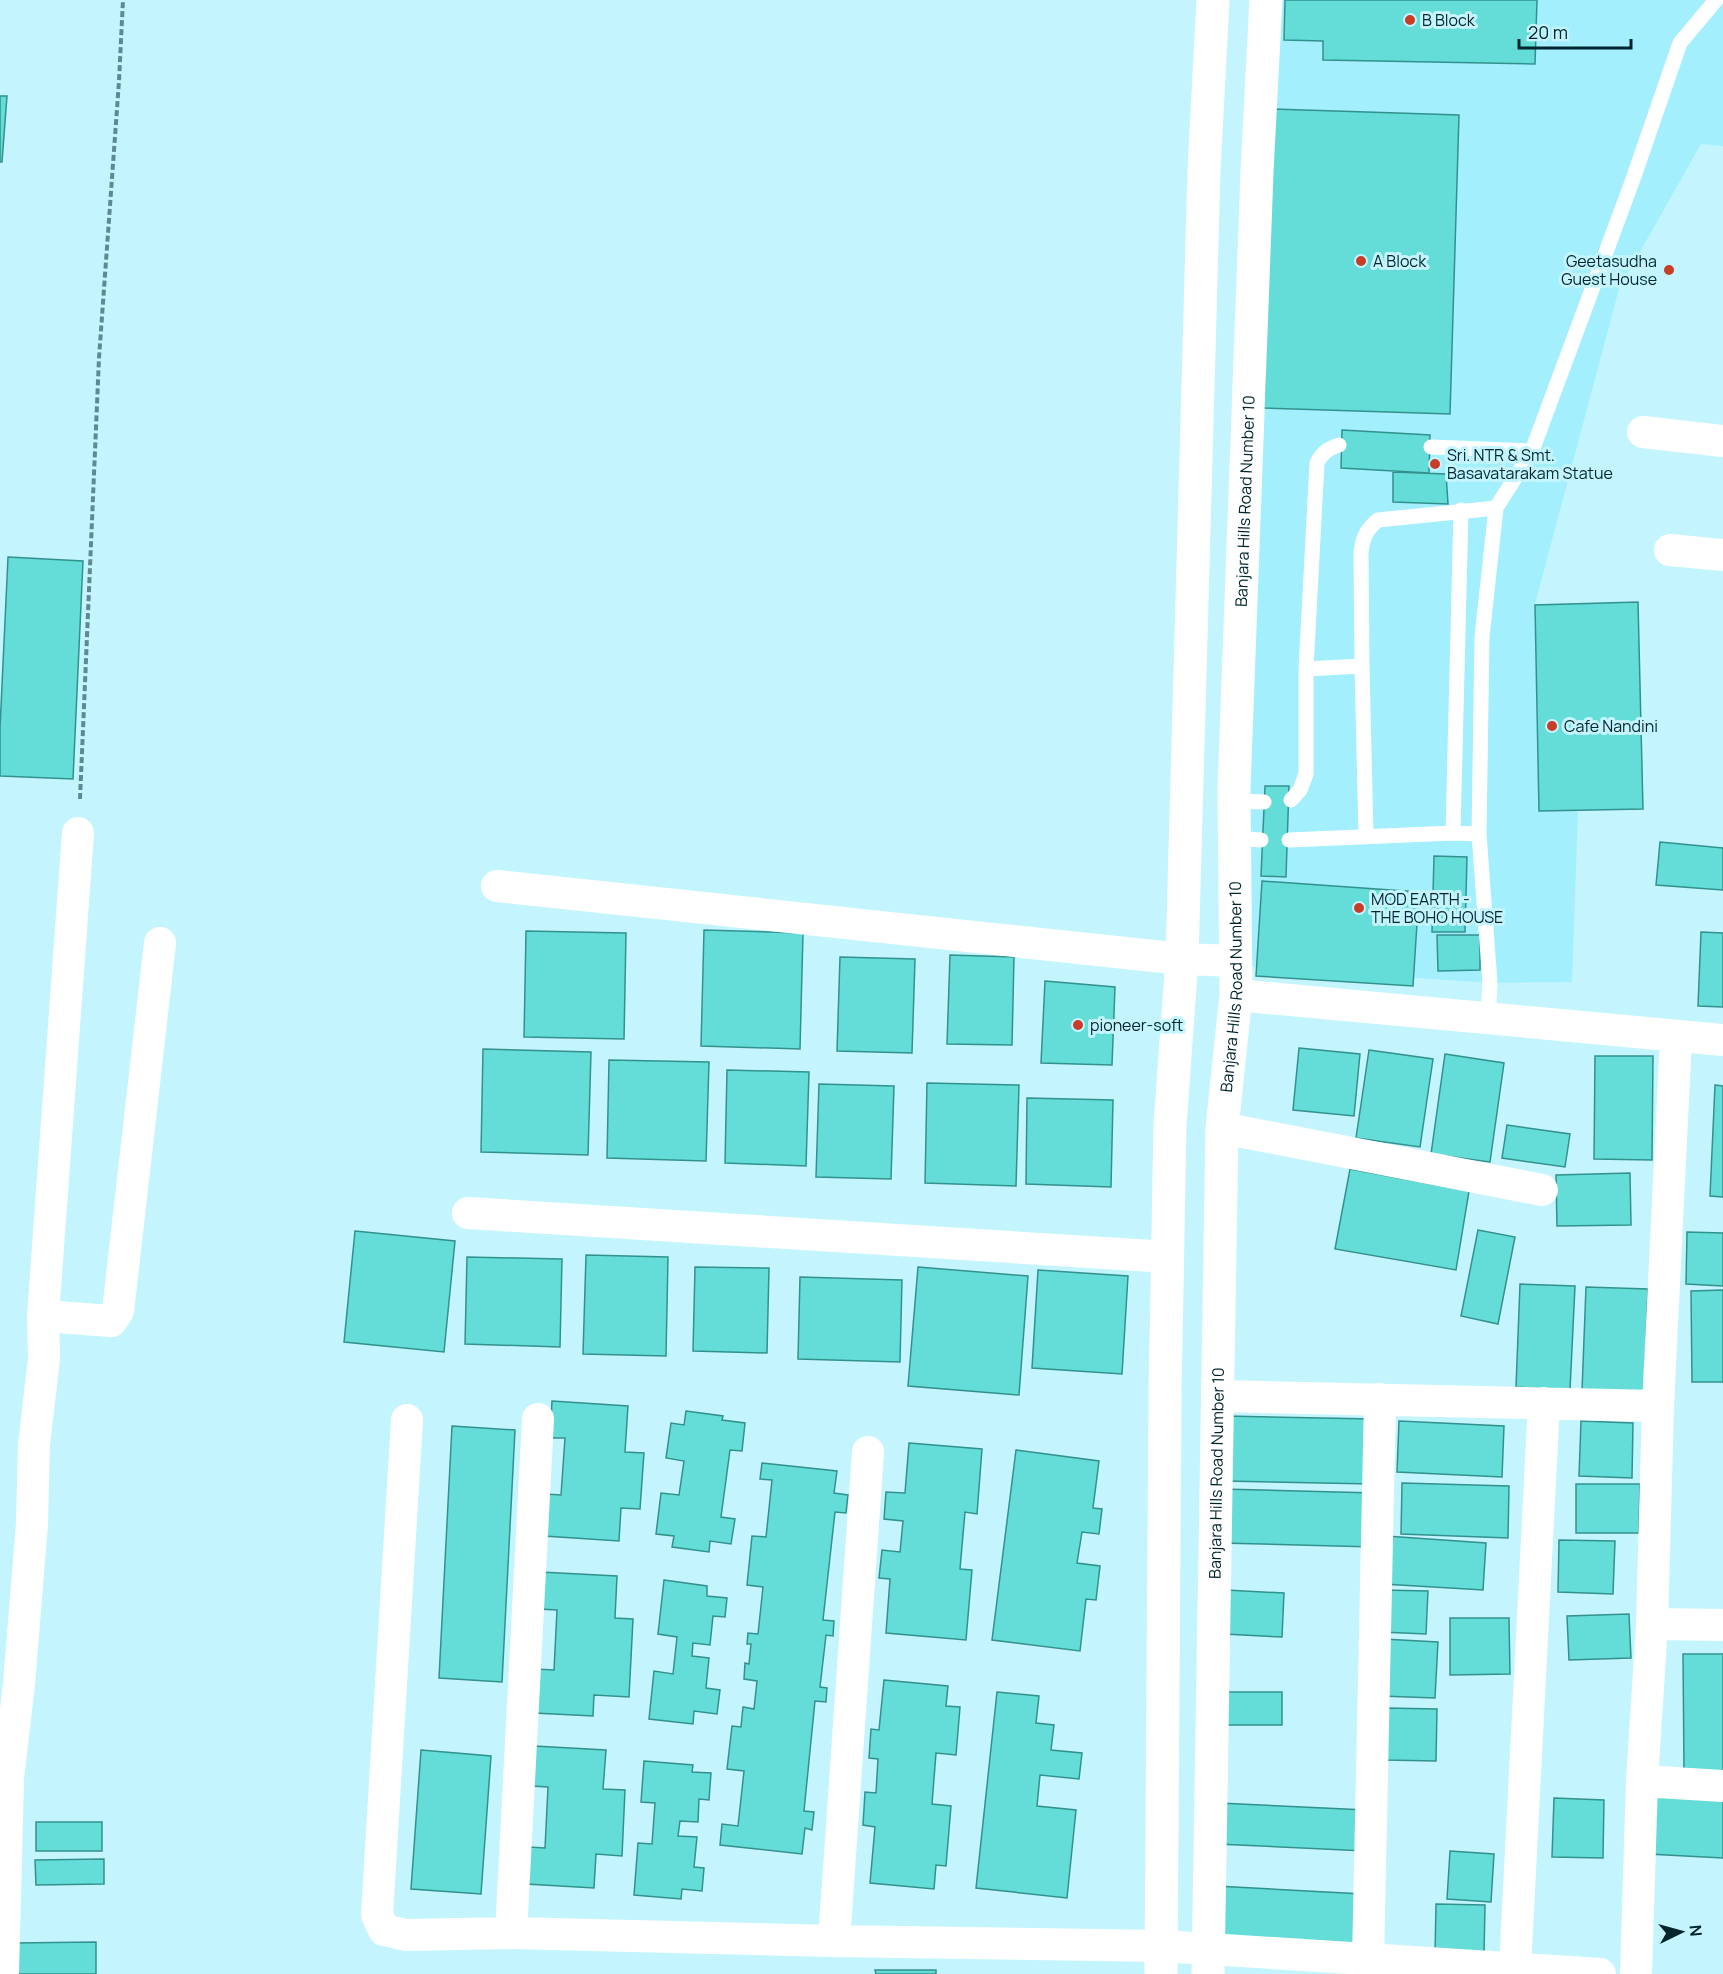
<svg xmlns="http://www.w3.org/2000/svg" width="1723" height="1974" font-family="Manrope,sans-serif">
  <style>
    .built { fill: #a3effe }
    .building { fill: #64ddd8; stroke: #33918d; stroke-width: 1.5 }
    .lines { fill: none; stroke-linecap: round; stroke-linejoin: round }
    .path { stroke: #5f8992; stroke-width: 4; stroke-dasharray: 6 3; stroke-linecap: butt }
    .service { stroke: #fff; stroke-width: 15 }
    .minor { stroke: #fff; stroke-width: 32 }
    .secondary { stroke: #fff; stroke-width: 33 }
    .poi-dot { fill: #c93d28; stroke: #c4f5ff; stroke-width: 2 }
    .labels { text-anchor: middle; stroke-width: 6; stroke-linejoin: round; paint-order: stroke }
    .poi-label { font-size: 16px; fill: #00252c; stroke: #c4f5ff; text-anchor: start }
    .street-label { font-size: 16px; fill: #00252c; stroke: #c4f5ff }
  </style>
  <rect width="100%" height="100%" fill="#c4f5ff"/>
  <path class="built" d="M1276,0H1723V146L1701,144L1619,289L1535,604L1638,602L1643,809L1578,810L1572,982L1490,983L1245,966L1262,117Z"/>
  <path class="building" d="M1285,0H1537L1535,64L1323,60V41L1284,40Z
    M0,96H7L2,162H0Z
    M1273,109L1459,115L1450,414L1264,408Z
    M1342,430L1430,435L1429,473L1341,468Z
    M1393,472L1446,474L1448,504L1393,502Z
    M8,557L83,561L73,779L0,776V728Z
    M1638,602L1643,809L1539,811L1535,605Z
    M1265,786H1289L1286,877L1261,876Z
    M1660,842L1723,848V890L1656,885Z
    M1434,856L1467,857L1465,932H1432Z
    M1262,881L1419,892L1413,986L1256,976Z
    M704,930L803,933L800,1049L701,1046Z
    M526,931L626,933L624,1039L524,1037Z
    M1701,932L1723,933V1007L1698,1006Z
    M1437,935H1480V970L1438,971Z
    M950,955L1014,957L1012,1045L947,1044Z
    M840,957L915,959L912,1053L837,1051Z
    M1045,981L1115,987L1112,1065L1041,1063Z
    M1299,1048L1360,1054L1354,1116L1293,1110Z
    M483,1049L591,1052L588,1155L481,1152Z
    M1369,1050L1433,1059L1420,1147L1356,1138Z
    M1445,1054L1504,1063L1490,1162L1431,1154Z
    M1595,1056H1653L1652,1160L1594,1159Z
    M609,1060L709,1062L706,1161L607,1158Z
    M727,1070L809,1072L806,1166L725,1163Z
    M927,1083L1019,1085L1016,1186L925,1183Z
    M819,1084L894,1086L891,1179L816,1177Z
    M1715,1085L1723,1086V1197L1710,1196Z
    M1027,1098L1113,1100L1111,1187L1026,1184Z
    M1507,1125L1570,1134L1565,1167L1502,1158Z
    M1350,1169L1469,1191L1456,1270L1335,1249Z
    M1630,1173L1631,1225L1557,1226L1556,1175Z
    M1478,1230L1515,1237L1498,1324L1461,1316Z
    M355,1231L455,1241L444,1352L344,1342Z
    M1687,1232L1723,1233V1286L1686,1284Z
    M586,1255L668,1257L666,1356L583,1354Z
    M467,1257L562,1259L560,1347L465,1344Z
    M695,1267L769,1268L767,1353L693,1351Z
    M918,1267L1028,1276L1019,1395L908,1386Z
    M1038,1270L1128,1276L1122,1374L1032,1368Z
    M800,1277L902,1280L900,1362L798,1359Z
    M1520,1284L1575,1286L1570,1390L1516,1387Z
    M1586,1287L1648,1289L1644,1394L1582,1391Z
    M1723,1290V1382H1692L1691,1291Z
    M552,1401L628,1406L625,1452L644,1453L640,1509L621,1508L619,1541L544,1536L546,1494L561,1495L565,1438H550Z
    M686,1411L723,1416L722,1420L745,1423L742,1451L730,1450L721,1517L735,1519L731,1544L710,1541L709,1552L672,1547L674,1536L656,1534L661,1493L679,1495L684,1461L666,1458L671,1423L684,1425Z
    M1226,1416L1373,1419L1372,1484L1224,1481Z
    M1399,1421L1504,1426L1502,1477L1397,1472Z
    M1581,1421L1633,1423L1632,1478L1579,1476Z
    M452,1426L515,1430L502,1682L439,1678Z
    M909,1443L982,1449L977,1514L965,1512L960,1569L972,1570L966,1640L886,1633L890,1579L879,1578L882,1550L900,1552L903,1521L884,1519L886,1492L905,1493Z
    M1016,1450L1099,1461L1093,1508L1102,1509L1099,1534L1082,1532L1077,1563L1100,1566L1096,1600L1086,1599L1080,1651L992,1640Z
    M762,1463L837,1471L834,1493L848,1495L846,1513L835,1512L823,1620L834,1621L833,1636L826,1635L820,1687L827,1688L826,1702L815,1701L804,1811L814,1812L812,1830L805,1828L802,1854L720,1845L722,1824L738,1826L744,1771L727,1769L732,1726L741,1727L743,1707L754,1709L757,1681L744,1679L745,1663L749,1664L751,1644H747L748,1633L758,1634L763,1587L747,1585L752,1536L766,1537L772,1480L760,1479Z
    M1402,1483L1509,1486L1508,1538L1401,1534Z
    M1576,1484H1640L1639,1533H1576Z
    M1221,1489L1375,1493L1373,1547L1220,1543Z
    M1386,1536L1486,1543L1483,1590L1383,1584Z
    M1559,1540L1615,1541L1613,1594L1558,1592Z
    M540,1572L617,1576L615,1618L633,1619L629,1697L594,1695L593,1716L534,1713L536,1669L554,1670L557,1610L539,1609Z
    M664,1580L707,1586V1596L727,1598L725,1617L713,1616L710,1645L693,1643L692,1656L709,1658L706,1688L720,1690L717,1714L694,1711L693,1724L649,1719L654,1671L673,1674L677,1637L658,1634Z
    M1226,1590L1284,1593L1282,1637L1224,1634Z
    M1382,1590L1428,1591L1426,1634L1381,1632Z
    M1629,1614L1631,1658L1569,1660L1567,1616Z
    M1450,1618H1509L1510,1674L1450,1675Z
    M1383,1639L1438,1642L1435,1698L1381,1696Z
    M1683,1654H1723V1771H1684Z
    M884,1680L948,1686L946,1706L960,1707L956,1755L936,1753L932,1804L951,1806L946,1866L936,1865L934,1889L870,1883L875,1827L863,1825L865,1792L876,1793L878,1759L869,1758L871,1729L879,1730Z
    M997,1692L1039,1696L1036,1723L1054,1725L1051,1750L1082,1753L1079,1779L1040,1775L1037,1806L1076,1810L1067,1898L976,1888Z
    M1221,1692H1282V1725H1220Z
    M1386,1708L1437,1709L1436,1761L1385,1760Z
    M534,1746L606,1750L603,1789L625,1790L622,1856L596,1854L594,1888L526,1884L529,1847L545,1848L548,1787L532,1786Z
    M421,1750L491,1756L481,1894L411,1889Z
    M644,1761L693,1765L692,1772L711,1773L709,1800L699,1799L698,1822L680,1821L678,1836L697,1837L694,1867L704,1868L702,1891L682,1889L681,1899L634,1895L638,1843L652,1844L655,1803L641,1802Z
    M1651,1793L1723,1798V1858L1648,1854Z
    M1554,1798L1604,1800L1603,1858L1552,1857Z
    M1219,1803L1366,1810L1365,1851L1217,1844Z
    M36,1822H102V1851H36Z
    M1450,1851L1494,1854L1491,1902L1447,1899Z
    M104,1859V1884L36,1885L35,1860Z
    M1216,1886L1363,1894L1361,1945L1213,1937Z
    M1436,1904L1485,1905L1484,1955L1435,1954Z
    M96,1942V1974H14L13,1943Z
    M875,1970H936V1974H876Z"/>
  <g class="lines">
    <path class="path" d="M80,799L99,358L119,81L123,0"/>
    <path class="service" d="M1431,447L1532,451
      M1362,666L1366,836
      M1306,669L1362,666L1361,552C1363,537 1366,530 1378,520L1496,508
      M1291,800L1300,790L1306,774V669L1317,463C1322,452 1328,449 1339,445
      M1235,801L1264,802
      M1453,833L1461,510
      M1234,838L1261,840
      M1289,840L1453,833L1479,834
      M1488,1018L1490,983L1479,834L1482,637L1496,508L1532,451L1632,182L1680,43L1716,0"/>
    <path class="minor" d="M1643,432L1723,441
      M1670,550L1723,555
      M497,886L1182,959L1235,961
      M1236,995L1723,1040
      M1222,1128L1542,1190
      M468,1213L1168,1257
      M43,1316L111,1321L118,1311L160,943
      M1218,1396L1658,1406
      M407,1420L377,1915L384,1930L406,1935L511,1933L834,1941L1162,1946L1600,1974
      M1652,1624L1723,1625
      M1642,1781L1723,1786
      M511,1933L538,1419
      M834,1941L868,1452
      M1368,1960L1380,1399
      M1515,1968L1544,1403
      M3,1974L8,1778L19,1684L32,1524L34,1444L44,1359L43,1316L78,833
      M1636,1974L1642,1781L1652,1624L1658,1406L1676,1037"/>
    <g class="secondary">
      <path d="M1161,1974L1165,1395L1170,1125L1182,959L1204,170L1213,0"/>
      <path id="s1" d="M1208,1974L1222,1128L1236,995L1234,789L1257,172L1266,0"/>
    </g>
  </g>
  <g class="poi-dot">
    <circle cx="1410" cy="20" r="6"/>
    <circle cx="1361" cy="261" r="6"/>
    <circle cx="1669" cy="270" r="6"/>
    <circle cx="1435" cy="464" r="6"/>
    <circle cx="1552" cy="726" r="6"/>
    <circle cx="1359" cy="908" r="6"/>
    <circle cx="1078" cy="1025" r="6"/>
  </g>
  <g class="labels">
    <g class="poi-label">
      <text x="1422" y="26">B Block</text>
      <text x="1373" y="267">A Block</text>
      <text x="1657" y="267" text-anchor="end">Geetasudha<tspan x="1657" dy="18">Guest House</tspan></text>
      <text x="1447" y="461">Sri. NTR &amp; Smt.<tspan x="1447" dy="18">Basavatarakam Statue</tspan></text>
      <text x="1564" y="732">Cafe Nandini</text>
      <text x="1371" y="905">MOD EARTH -<tspan x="1371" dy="18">THE BOHO HOUSE</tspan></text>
      <text x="1090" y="1031">pioneer-soft</text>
    </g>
    <g class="street-label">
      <text dy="6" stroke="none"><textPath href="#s1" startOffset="1474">Banjara Hills Road Number 10</textPath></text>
      <text dy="6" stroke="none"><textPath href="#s1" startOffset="988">Banjara Hills Road Number 10</textPath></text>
      <text dy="6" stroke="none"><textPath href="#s1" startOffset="501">Banjara Hills Road Number 10</textPath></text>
    </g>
  </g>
  <g transform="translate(1681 1932) rotate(85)" stroke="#c4f5ff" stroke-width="4.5" paint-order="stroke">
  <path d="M0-4.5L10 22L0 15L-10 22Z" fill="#00252c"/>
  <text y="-9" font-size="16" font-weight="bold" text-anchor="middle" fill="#00252c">N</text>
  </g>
  <path d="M1519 39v9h112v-9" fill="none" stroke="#00252c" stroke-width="3"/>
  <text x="1528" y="39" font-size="18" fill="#00252c" stroke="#c4f5ff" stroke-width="4.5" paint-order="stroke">20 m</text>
</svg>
